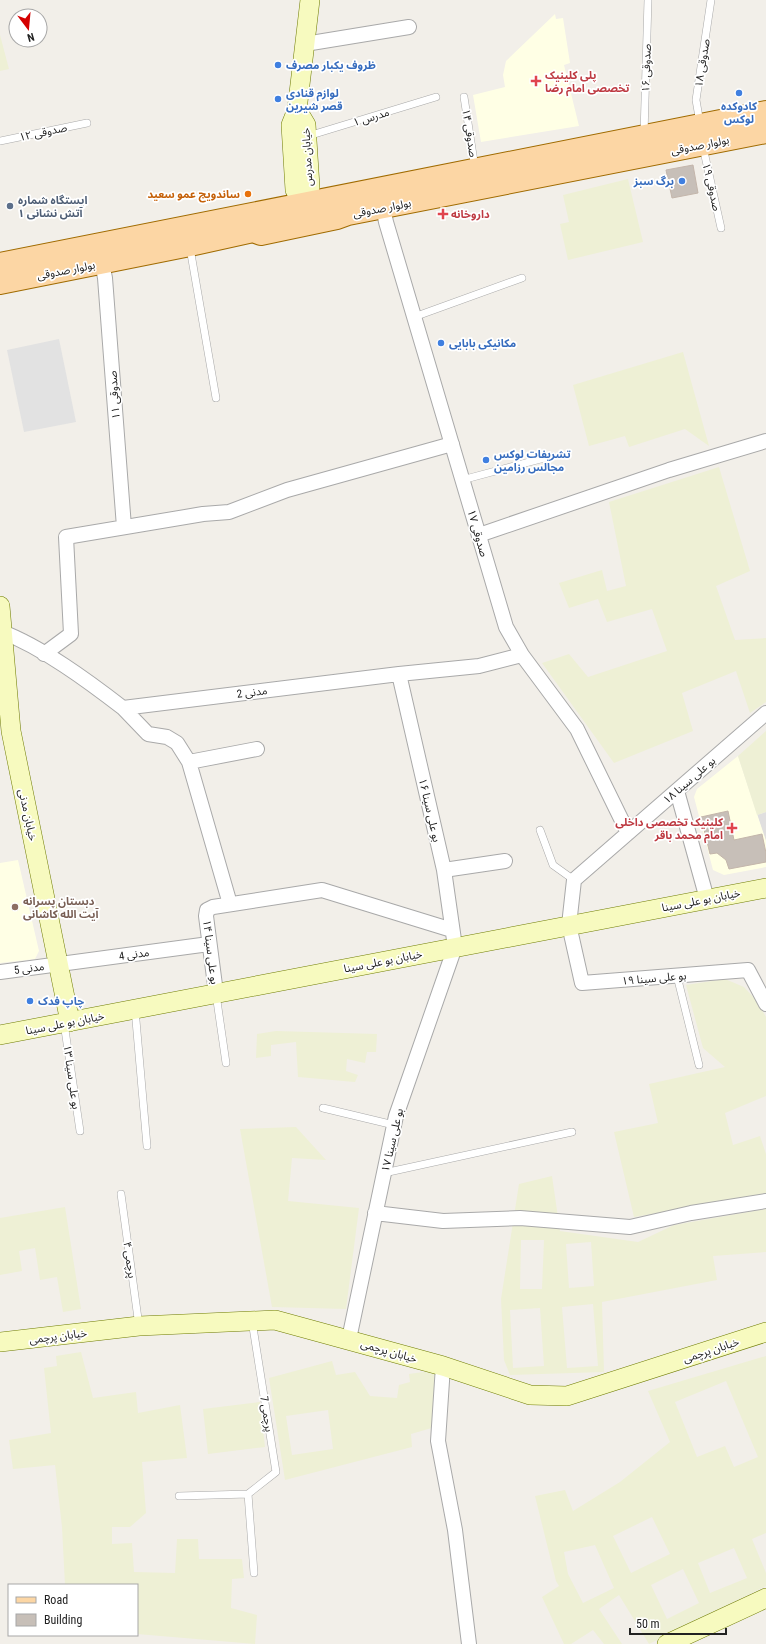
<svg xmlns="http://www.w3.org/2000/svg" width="766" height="1644" font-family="'Roboto Condensed','Noto Sans Arabic',sans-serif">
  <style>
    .residential { fill: #e0dfdf }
    .education { fill: #ffffe5 }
    .farmland { fill: #eef0d5; fill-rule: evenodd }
    .parking { fill: #e2e2e2 }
    .building { fill: #c7bfb8; stroke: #c4b6ab }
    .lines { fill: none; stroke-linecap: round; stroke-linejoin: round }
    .lane-casing { stroke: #a9a9a9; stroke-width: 8 }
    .street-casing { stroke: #a9a9a9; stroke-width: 16 }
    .secondary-casing { stroke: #707d05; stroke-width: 20 }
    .primary-casing { stroke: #a06b00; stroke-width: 24 }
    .lane { stroke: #fff; stroke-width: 7 }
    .street { stroke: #fff; stroke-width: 14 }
    .secondary { stroke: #f7fabf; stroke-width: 19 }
    .primary { stroke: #fcd6a4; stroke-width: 22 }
    .shop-dot { fill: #3f7fe0; stroke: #fff; stroke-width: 1.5 }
    .health-dot { fill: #e0444e; stroke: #fff; stroke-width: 1.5 }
    .food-dot { fill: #e8710a; stroke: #fff; stroke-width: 1.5 }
    .service-dot { fill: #5c6f8a; stroke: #fff; stroke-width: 1.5 }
    .education-dot { fill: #8d6e63; stroke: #fff; stroke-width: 1.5 }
    .labels { text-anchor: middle; stroke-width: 3.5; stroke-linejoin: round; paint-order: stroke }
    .street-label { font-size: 11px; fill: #222; stroke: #fff }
    .shop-label { font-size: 11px; font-weight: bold; fill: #366cbe; stroke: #fff; text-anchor: start }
    .health-label { font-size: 11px; font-weight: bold; fill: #be3a42; stroke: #fff; text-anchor: start }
    .food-label { font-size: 11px; font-weight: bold; fill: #c56008; stroke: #fff; text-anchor: end }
    .service-label { font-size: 11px; font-weight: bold; fill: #4e5e75; stroke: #fff; text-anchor: start }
    .education-label { font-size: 11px; font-weight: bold; fill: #785e54; stroke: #fff; text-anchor: start }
  </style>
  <rect width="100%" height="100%" fill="#f2efe9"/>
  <path class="residential" d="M766,812V841L757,815Z"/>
  <path class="education" d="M555,14L556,19L563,18L570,63L564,65L579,126L481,142L473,95L505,87L503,75L506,61Z
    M738,756L766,841V867L724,875L713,870L694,797L697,789Z
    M18,860L39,951L35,959L0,963V863Z"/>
  <path class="farmland" d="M0,35L9,69L0,71Z
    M628,179L643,242L568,260L560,224L569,222L563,195Z
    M683,352L709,446L685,429L629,447L625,436L589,446L573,385Z
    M719,467L750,571L716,586L735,640L766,638V702L750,713L736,671L682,693L693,731L614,763L542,663L569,654L588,677L667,651L652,609L607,622L598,599L569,608L559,583L602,570L607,591L626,586L609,502Z
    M766,731V812L757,815L738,756Z
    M725,979L744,987L756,1000L766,1017V1096L725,1113L733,1145L760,1136L766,1154V1195L634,1217L614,1132L658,1123L649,1084L725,1067L703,1048L686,985Z
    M276,1031L377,1034L376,1052H367L365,1063L347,1059L346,1071L358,1075L355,1082L298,1077L296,1042L271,1045V1056L256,1058L257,1034Z
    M296,1127L326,1160L292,1158L288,1201L359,1208L346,1309L272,1307L240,1129Z
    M552,1176L560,1231L638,1242L674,1225L766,1209V1252L713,1256L717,1280L602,1302L604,1372L510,1375L504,1360L501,1299L519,1184ZM521,1240H544L542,1289H520ZM591,1242L594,1286L569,1288L566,1244ZM593,1304L598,1366L567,1368L562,1307ZM540,1308L544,1366L513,1368L510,1310Z
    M65,1207L81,1309L63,1312L57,1277L40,1280L35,1248L19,1251L22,1271L0,1275V1218Z
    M81,1352L93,1398L136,1392L138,1413L180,1405L187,1458L142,1462L146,1513L130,1527H112V1544L132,1543L134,1572L175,1573L177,1539H198L199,1559H242L244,1578L232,1579L231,1608L257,1615L255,1644L137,1634V1585H65L62,1527L55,1465L13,1469L9,1440L51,1433L44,1368L57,1366L56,1356Z
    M766,1356V1533L752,1539L766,1573V1586L649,1644L619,1595L599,1609L622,1644H604L593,1630L571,1644H564L542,1597L559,1586L556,1581L535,1496L565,1490L573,1511L620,1482L670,1442L648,1391ZM726,1381L758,1457L734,1467L725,1446L697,1457L675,1402ZM652,1517L670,1554L631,1573L613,1536ZM595,1545L614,1588L583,1603L568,1574L564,1552ZM734,1548L747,1578L710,1593L698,1563ZM683,1569L699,1603L667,1619L651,1585Z
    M332,1361L336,1375L355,1372L370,1396L397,1398L399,1385L410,1382L409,1374L437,1370L435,1427L411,1434L412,1447L285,1480L269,1378ZM328,1410L333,1449L292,1455L286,1416Z
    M260,1402L265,1447L208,1454L203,1409Z"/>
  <path class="parking" d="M59,339L76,422L24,432L7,350Z"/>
  <path class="building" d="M693,165L698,193L672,198L666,170Z
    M728,811L734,840L762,834L766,853V862L729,869L726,860L717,853L710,854L701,817Z"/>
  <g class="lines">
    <defs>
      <path id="lane" d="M464,97L475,168
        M700,123L696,100L711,0
        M644,134L648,0
        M308,136L436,97
        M0,141L87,123
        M703,147L721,228
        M190,248L216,398
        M414,317L522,278
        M462,480L552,456
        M540,830L553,865L574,880
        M677,976L699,1065
        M216,994L226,1063
        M135,1009L147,1146
        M64,1023L80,1131
        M323,1108L394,1125
        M384,1173L572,1132
        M121,1194L139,1326
        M248,1494L276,1472L252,1321
        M248,1494L254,1573
        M179,1496L248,1494"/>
      <path id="street" d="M305,44L409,27
        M383,207L386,222L506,627L522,655L577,729L628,833
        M102,263L105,278L124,527
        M479,535L669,470L766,441
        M0,631C42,647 88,681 123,708L399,674L479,666L522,655
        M44,654L71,634L66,537L203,514L229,512L287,490L452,444
        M123,708L148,734L167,737L177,743L189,762L230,904
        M766,713L574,880L569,925L582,983L748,970L766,1004
        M189,762L257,749
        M677,791L707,899
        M444,870L505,861
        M0,972L209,944
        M216,993L206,916L207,910L213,907L322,890L452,930
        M375,1213L443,1221L520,1218L630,1227L691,1213L766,1201
        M349,1339L396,1116L455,947L444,870L399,674
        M443,1366L438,1441L455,1530L469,1644"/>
      <path id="secondary" d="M297,110L306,125L310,187L306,203
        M306,203L295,190L291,125L297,110L310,0
        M0,606L11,731L70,1022
        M0,1035L766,888
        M0,1342L139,1326L275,1320L443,1366L530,1395L567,1396L766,1332
        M667,1644L766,1598"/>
      <path id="primary" d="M0,264L766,112
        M0,283L190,245L253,231L261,234L337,218L348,214L766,132"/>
    </defs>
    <use href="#lane" class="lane-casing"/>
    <use href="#street" class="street-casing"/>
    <use href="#secondary" class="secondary-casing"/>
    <use href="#primary" class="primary-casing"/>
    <use href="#lane" class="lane"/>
    <use href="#street" class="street"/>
    <use href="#secondary" class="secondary"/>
    <use href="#primary" class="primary"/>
  </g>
  <g class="shop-dot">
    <circle cx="278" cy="65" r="4"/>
    <circle cx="739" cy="93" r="4"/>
    <circle cx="278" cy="99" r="4"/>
    <circle cx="682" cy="181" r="4"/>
    <circle cx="441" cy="343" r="4"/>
    <circle cx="486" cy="460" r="4"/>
    <circle cx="30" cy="1001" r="4"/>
  </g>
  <g class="health-dot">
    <path d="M534 75h4v4h4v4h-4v4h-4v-4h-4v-4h4z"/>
    <path d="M441 208h4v4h4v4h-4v4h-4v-4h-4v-4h4z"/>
    <path d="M730 822h4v4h4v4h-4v4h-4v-4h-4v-4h4z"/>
  </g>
  <circle class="food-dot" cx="248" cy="194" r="4"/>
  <circle class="service-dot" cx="10" cy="206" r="4"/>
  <circle class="education-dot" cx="15" cy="907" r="4"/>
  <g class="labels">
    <g class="street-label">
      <text transform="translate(702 63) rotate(-81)" y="4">صدوقی ۱۸</text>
      <text transform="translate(646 68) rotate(-88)" y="4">صدوقی ۱۶</text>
      <text transform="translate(371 117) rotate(-17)" y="4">مدرس ۱</text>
      <text transform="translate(43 132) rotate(-12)" y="4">صدوقی ۱۲</text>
      <text transform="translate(470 133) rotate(81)" y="4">صدوقی ۱۴</text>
      <text transform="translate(700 145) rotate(-11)" y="4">بولوار صدوقی</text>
      <text transform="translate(307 157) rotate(-93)" y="4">خیابان مدرس</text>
      <text transform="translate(712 187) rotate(77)" y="4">صدوقی ۱۹</text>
      <text transform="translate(382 208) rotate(-11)" y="4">بولوار صدوقی</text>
      <text transform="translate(66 270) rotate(-11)" y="4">بولوار صدوقی</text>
      <text transform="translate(114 395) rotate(-94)" y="4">صدوقی ۱۱</text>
      <text transform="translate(478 533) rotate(74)" y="4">صدوقی ۱۷</text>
      <text transform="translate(252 692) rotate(-7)" y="4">مدنی 2</text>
      <text transform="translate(689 780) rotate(-41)" y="4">بو علی سینا ۱۸</text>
      <text transform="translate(430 810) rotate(77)" y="4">بو علی سینا ۱۶</text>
      <text transform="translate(28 815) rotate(78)" y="4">خیابان مدنی</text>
      <text transform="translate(701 900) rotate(-11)" y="4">خیابان بو علی سینا</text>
      <text transform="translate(211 952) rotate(83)" y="4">بو علی سینا ۱۴</text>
      <text transform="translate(134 954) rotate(-8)" y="4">مدنی 4</text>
      <text transform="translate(383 961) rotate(-11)" y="4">خیابان بو علی سینا</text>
      <text transform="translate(29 968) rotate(-8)" y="4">مدنی 5</text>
      <text transform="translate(654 978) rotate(-5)" y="4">بو علی سینا ۱۹</text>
      <text transform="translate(65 1023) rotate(-11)" y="4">خیابان بو علی سینا</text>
      <text transform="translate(72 1077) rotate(82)" y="4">بو علی سینا ۱۳</text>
      <text transform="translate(392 1140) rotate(-77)" y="4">بو علی سینا ۱۷</text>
      <text transform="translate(130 1260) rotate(82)" y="4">پرچمی ۴</text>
      <text transform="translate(58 1336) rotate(-7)" y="4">خیابان پرچمی</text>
      <text transform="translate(711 1350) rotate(-18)" y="4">خیابان پرچمی</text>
      <text transform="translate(389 1351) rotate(16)" y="4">خیابان پرچمی</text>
      <text transform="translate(267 1414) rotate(81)" y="4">پرچمی 7</text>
    </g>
    <g class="shop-label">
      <text x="286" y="69">ظروف یکبار مصرف</text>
      <text x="286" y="97">لوازم قنادی<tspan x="286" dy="13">قصر شیرین</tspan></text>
      <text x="739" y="110" text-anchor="middle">کادوکده<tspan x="739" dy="13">لوکس</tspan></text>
      <text x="674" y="185" text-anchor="end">برگ سبز</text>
      <text x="449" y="347">مکانیکی بابایی</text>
      <text x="494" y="458">تشریفات لوکس<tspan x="494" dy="13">مجالس رزامین</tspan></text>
      <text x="38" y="1005">چاپ فدک</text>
    </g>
    <g class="health-label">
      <text x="545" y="79">پلی کلینیک<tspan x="545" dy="13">تخصصی امام رضا</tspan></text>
      <text x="451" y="218">داروخانه</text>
      <text x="723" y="826" text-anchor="end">کلینیک تخصصی داخلی<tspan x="723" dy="13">امام محمد باقر</tspan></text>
    </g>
    <g class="food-label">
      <text x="240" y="198">ساندویچ عمو سعید</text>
    </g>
    <g class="service-label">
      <text x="18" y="204">ایستگاه شماره<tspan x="18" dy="13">۱ آتش نشانی</tspan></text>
    </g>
    <g class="education-label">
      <text x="23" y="905">دبستان پسرانه<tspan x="23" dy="13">آیت الله کاشانی</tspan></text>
    </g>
  </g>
  <rect x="8" y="1584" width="130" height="52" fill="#ffffff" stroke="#a7a7a7"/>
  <rect x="16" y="1597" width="20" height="6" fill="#fcd6a4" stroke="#a7a7a7"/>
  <text x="44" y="1604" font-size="12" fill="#222222">Road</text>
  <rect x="16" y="1614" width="20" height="12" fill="#c7bfb8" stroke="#a7a7a7"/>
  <text x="44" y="1624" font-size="12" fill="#222222">Building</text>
  <g transform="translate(28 28) rotate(164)"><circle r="19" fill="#ffffff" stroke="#a7a7a7"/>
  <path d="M0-3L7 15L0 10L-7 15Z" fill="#d40000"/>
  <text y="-6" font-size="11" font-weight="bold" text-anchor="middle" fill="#222222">N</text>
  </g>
  <path d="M630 1628v6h96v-6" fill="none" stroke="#222222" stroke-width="2"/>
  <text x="636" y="1628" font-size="12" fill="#222222" stroke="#ffffff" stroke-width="3" paint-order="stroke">50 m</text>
</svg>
